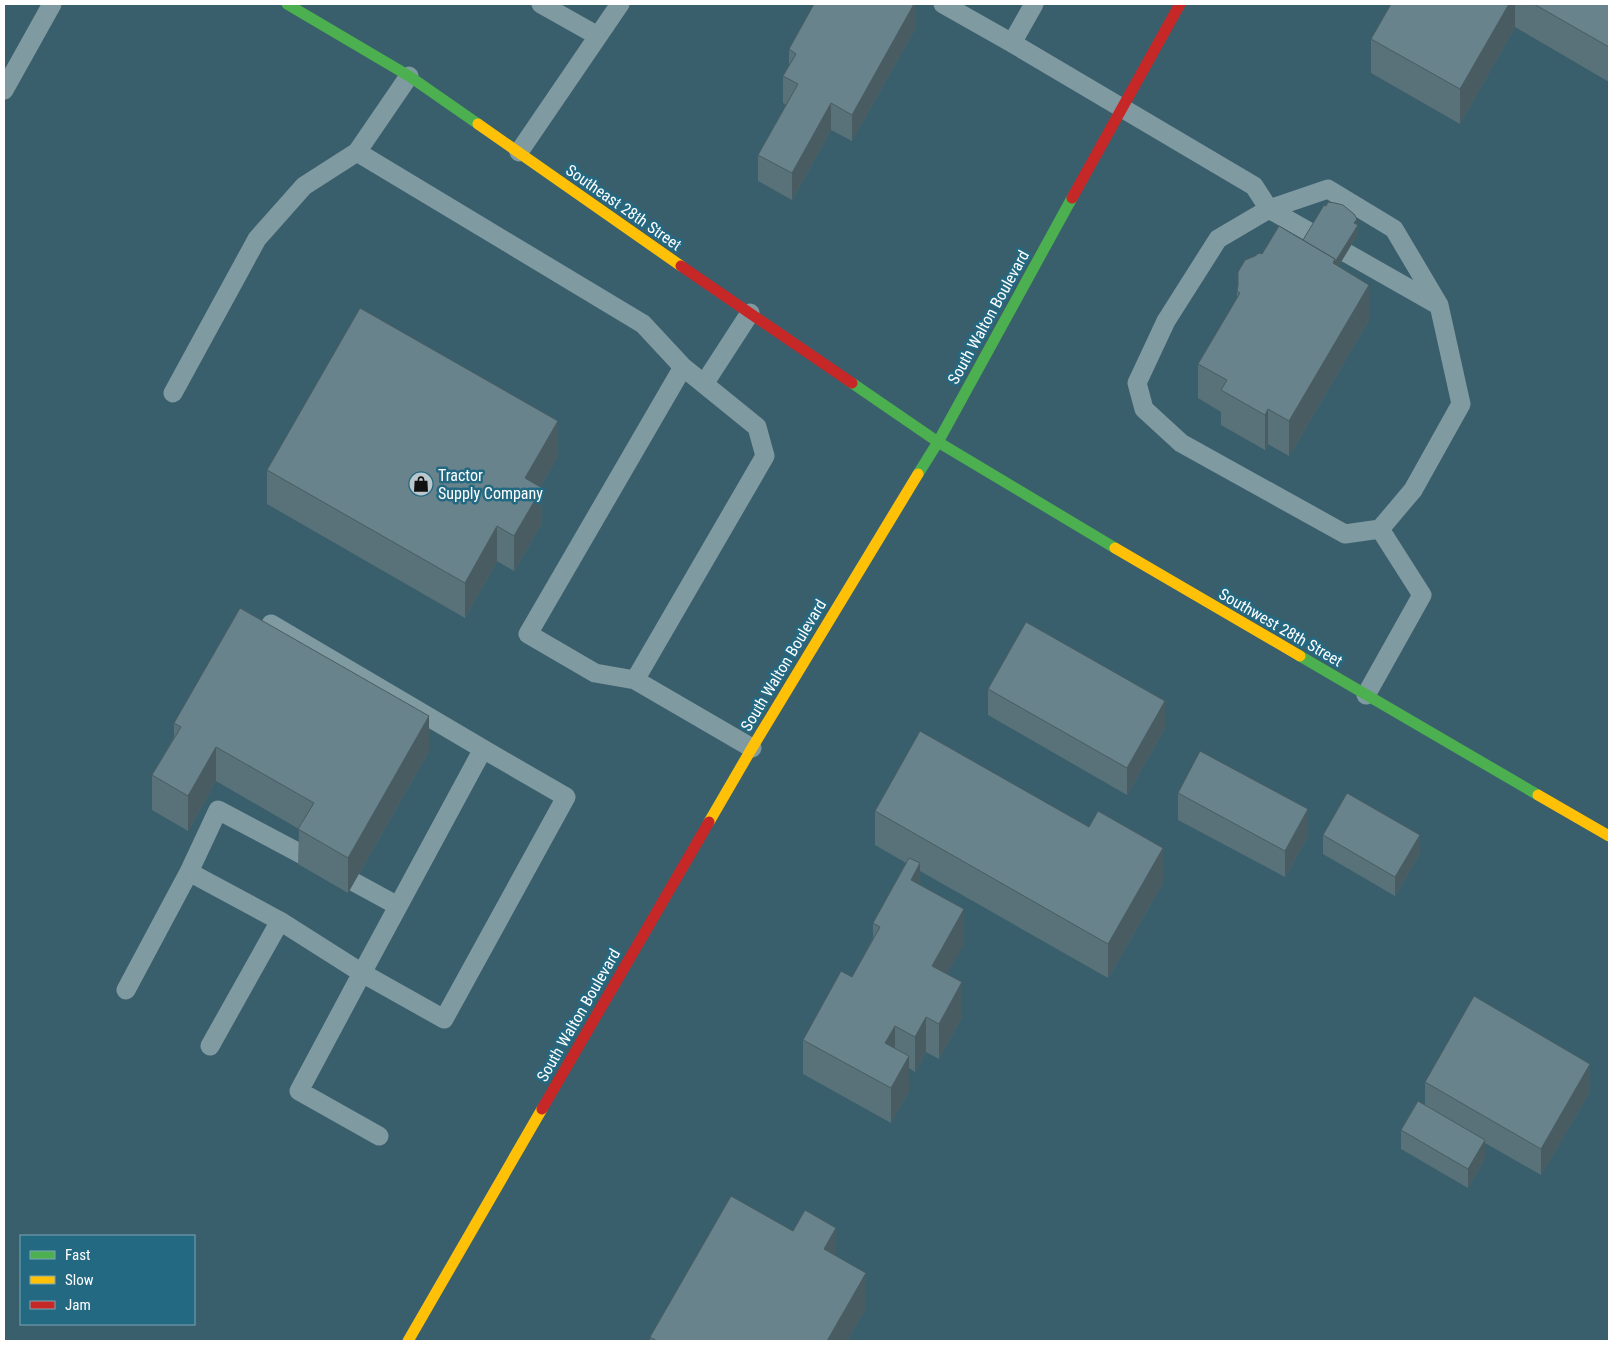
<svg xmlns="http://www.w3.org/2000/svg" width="1613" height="1345" font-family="'Roboto Condensed',sans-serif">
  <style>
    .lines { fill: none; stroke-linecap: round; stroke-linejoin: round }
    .lane { stroke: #809aa2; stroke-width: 19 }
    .fast { stroke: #4caf50; stroke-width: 11 }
    .slow { stroke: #ffc107; stroke-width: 11 }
    .jam { stroke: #c62828; stroke-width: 11 }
    .wall { fill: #597178 }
    .shaded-wall { fill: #495c62 }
    .building { fill: #68838c; stroke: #495c62 }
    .labels { text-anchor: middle; stroke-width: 5; stroke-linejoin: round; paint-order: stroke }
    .street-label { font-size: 16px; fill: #fff; stroke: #246982 }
    .poi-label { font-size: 16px; fill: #fff; stroke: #246982; text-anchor: start }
  </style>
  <rect width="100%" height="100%" fill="#3a5f6c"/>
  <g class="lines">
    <path class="lane" d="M541,4L598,36
      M943,4L1012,43
      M1034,4L1012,43L1254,186L1269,209L1218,239L1166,321L1137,383L1144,409L1181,443L1345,534L1380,529L1413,490L1461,404L1439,305L1394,229L1328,189L1269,209
      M4,90L52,4
      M357,152L409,76
      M519,152L620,4
      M1269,209L1438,305
      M683,367L528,634L595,673L635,680L752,748
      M173,393L257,239L304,186L357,152L643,324L683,367L704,384
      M271,624L483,749L362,973L444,1019L566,797L483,749
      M635,680L765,456L757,427L704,384L750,313
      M1366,695L1422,595L1380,529
      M189,872L218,810L303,855
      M354,882L398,906
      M126,990L189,872L280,921L362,973L299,1091L379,1136
      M210,1046L280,921"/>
    <path class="fast" d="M287,4L409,76L478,124
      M852,383L938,442L1115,548
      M918,474L938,442L1072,198
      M1300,656L1538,795"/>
    <path class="slow" d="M478,124L681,266
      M1115,548L1300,656
      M1538,795L1609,836
      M709,822L752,748L918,474
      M408,1341L542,1109"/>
    <path class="jam" d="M1072,198L1180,4
      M681,266L852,383
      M542,1109L709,822"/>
  </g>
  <path class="wall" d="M916,4V27L852,141L831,130L792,200L758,181V155L786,105L783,103V76L789,67V49Z
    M1391,4H1609V82L1515,27L1460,124L1371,73V39Z
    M1357,224L1358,234L1338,267L1369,320L1289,456L1268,444L1265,450L1221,425V412L1198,398V364L1237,298V291L1262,254L1303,240Z
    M558,456L540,487L542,523L514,571L497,561L465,618L267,504V470Z
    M988,689L1165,728L1127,795L988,715Z
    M174,723L429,751L348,893L298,864L299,829L216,781L188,831L152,810V775L174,737Z
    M1178,793L1308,836L1285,877L1178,820Z
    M875,811L1163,883L1108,978L920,871V885L964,944L946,974L962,1017L939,1059L926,1052L915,1072L909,1068V1091L891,1123L803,1074V1040L852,977L873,938V923L906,863L875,845Z
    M1323,835L1420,853L1395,896L1323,854Z
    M1425,1082L1590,1091L1541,1175L1485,1143V1158L1468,1188L1401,1149V1130L1425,1105Z
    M836,1256L866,1308L847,1341H650V1337Z"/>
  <path class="shaded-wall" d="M914,4H916V27L852,141V115Z
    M1509,4H1515V27L1460,124V89Z
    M831,103V130L792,200V173Z
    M1357,219L1358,234L1335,272L1333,263Z
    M1369,285V320L1289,456V421Z
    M1268,409V444L1265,450V415Z
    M558,421V456L525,513V478Z
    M542,488V523L514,571V536Z
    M497,526V561L465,618V583Z
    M1165,701V728L1127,795V768Z
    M429,716V751L348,893V858Z
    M216,747V781L188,831V796Z
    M1308,809V836L1285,877V851Z
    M1420,835V853L1395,896V877Z
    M1163,848V883L1108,978V944Z
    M920,863V898L911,880Z
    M964,909V944L932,1000V966Z
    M962,982V1017L939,1059V1024Z
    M926,1017V1052L915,1072V1037Z
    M895,1026V1060L885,1043Z
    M909,1056V1091L891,1123V1088Z
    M1590,1064V1091L1541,1175V1149Z
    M1485,1140V1158L1468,1188V1169Z
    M836,1228V1263L824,1249Z
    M866,1273V1308L847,1341H827Z"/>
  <path class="building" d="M814,4H914L852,115L831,103L792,173L758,155L798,84L783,76L796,54L789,49Z
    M1391,4H1509L1460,89L1371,39Z
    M1534,4H1609V47Z
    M1328,202L1335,203L1343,205L1354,214L1357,219L1354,223L1358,225L1335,262V259L1303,240L1324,205L1326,206Z
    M1279,226L1335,259L1333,263L1369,285L1289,421L1268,409L1265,415L1221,390L1227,380L1198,364L1240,293L1237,291L1238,285V272L1245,260L1255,256L1259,253L1262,254Z
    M360,308L558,421L525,478L542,488L514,536L497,526L465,583L267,470Z
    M240,608L429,716L348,858L298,829L314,803L216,747L188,796L152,775L181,727L174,723Z
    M1026,622L1165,701L1127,768L988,689Z
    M920,731L1089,827L1098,811L1163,848L1108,944L875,811Z
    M1200,751L1308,809L1285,851L1178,793Z
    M1347,793L1420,835L1395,877L1323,835Z
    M909,858L920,863L911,880L964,909L932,966L962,982L939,1024L926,1017L915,1037L895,1026L885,1043L909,1056L891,1088L803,1040L841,971L852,977L880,927L873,923Z
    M1474,996L1590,1064L1541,1149L1425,1082Z
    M1418,1101L1485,1140L1468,1169L1401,1130Z
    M731,1196L793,1231L805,1210L836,1228L824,1249L866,1273L827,1341H657L650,1337Z"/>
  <defs>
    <symbol id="shop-disc" viewBox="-11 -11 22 22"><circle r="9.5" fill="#bac7cc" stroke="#246982"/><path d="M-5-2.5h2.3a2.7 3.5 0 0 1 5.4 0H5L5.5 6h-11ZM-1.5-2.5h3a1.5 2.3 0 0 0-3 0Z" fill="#111"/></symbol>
  </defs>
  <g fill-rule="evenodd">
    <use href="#shop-disc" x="407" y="470" width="28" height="28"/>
  </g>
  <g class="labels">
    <g class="street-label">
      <text transform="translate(624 207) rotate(35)" y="6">Southeast 28th Street</text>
      <text transform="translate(988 317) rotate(-61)" y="6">South Walton Boulevard</text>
      <text transform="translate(1281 627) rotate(30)" y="6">Southwest 28th Street</text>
      <text transform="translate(783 665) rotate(-59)" y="6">South Walton Boulevard</text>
      <text transform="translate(578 1015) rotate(-60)" y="6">South Walton Boulevard</text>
    </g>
    <g class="poi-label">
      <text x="438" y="481">Tractor<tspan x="438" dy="18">Supply Company</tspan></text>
    </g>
  </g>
  <rect width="1613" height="1345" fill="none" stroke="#ffffff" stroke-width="10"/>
  <rect x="20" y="1235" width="175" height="90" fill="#246982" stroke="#7ca5b4"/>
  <rect x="30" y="1251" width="25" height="8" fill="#4caf50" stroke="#7ca5b4"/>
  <text x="65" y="1260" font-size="15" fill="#ffffff">Fast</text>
  <rect x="30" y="1276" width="25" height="8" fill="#ffc107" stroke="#7ca5b4"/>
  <text x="65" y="1285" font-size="15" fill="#ffffff">Slow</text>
  <rect x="30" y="1301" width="25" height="8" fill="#c62828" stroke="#7ca5b4"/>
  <text x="65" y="1310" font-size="15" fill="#ffffff">Jam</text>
</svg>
